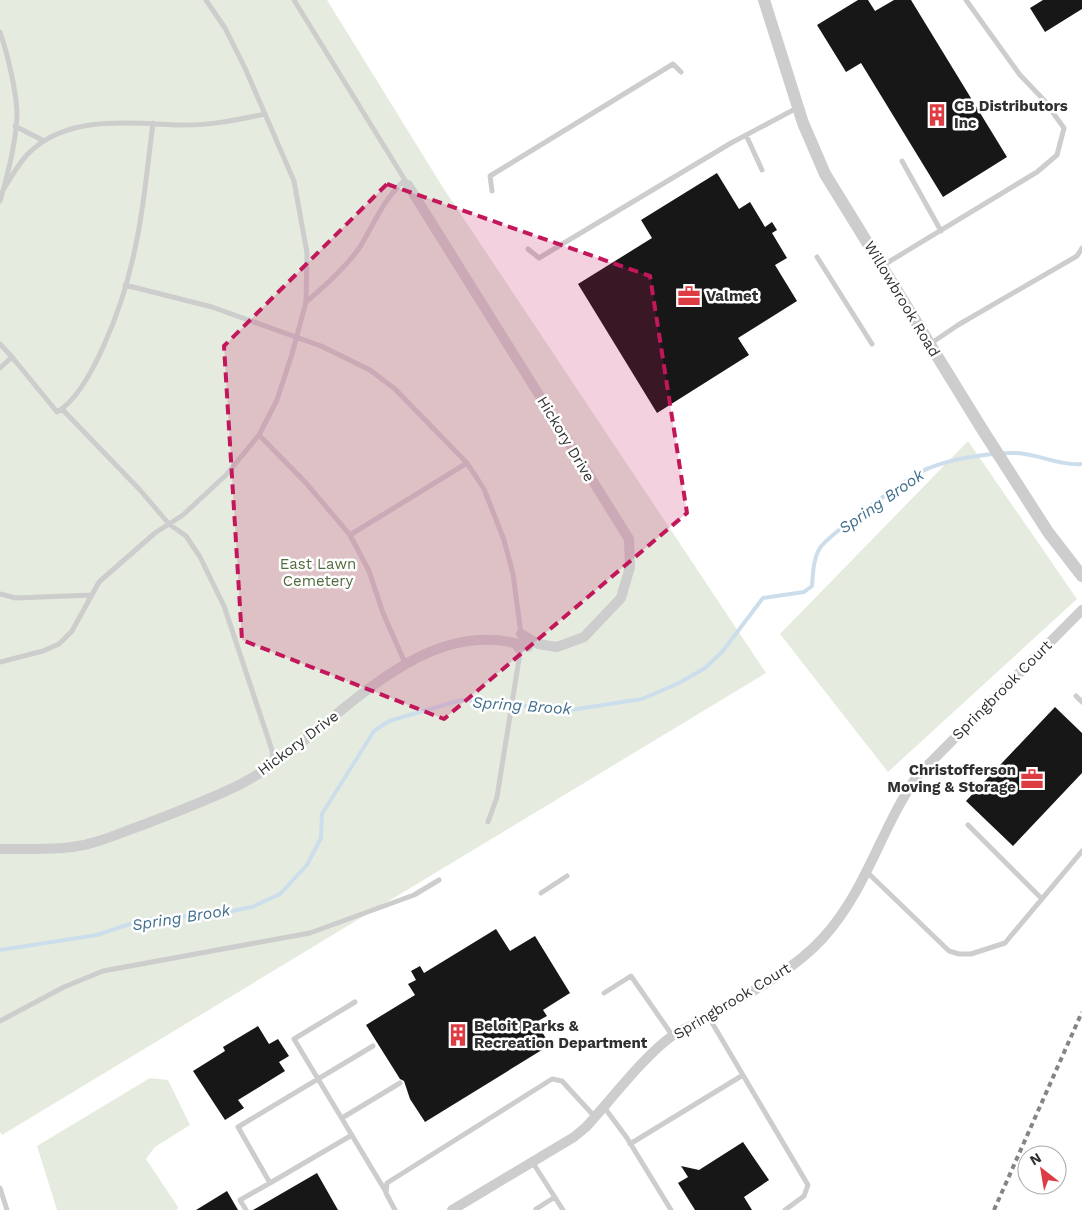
<svg xmlns="http://www.w3.org/2000/svg" width="1082" height="1210" font-family="'Work Sans',sans-serif">
  <style>
    .green { fill: #e5ecdf }
    .lines { fill: none; stroke-linecap: round; stroke-linejoin: round }
    .stream { stroke: #ccdeeb; stroke-width: 4 }
    .building { fill: #171717 }
    .service { stroke: #cdcdcd; stroke-width: 5 }
    .minor { stroke: #cdcdcd; stroke-width: 10 }
    .tertiary { stroke: #cdcdcd; stroke-width: 12 }
    .rail { stroke: #858585; stroke-width: 4; stroke-dasharray: 5 4; stroke-linecap: butt }
    .marked { fill: #c2185b; fill-opacity: 0.2; stroke: #c2185b; stroke-width: 4; stroke-dasharray: 10 6; stroke-linejoin: round }
    .labels { text-anchor: middle; stroke-width: 5; stroke-linejoin: round; paint-order: stroke }
    .poi-label { font-size: 15px; font-weight: bold; fill: #303030; stroke: #fff; text-anchor: start }
    .street-label { font-size: 15px; fill: #303030; stroke: #fff }
    .park-label { font-size: 15px; fill: #526a3f; stroke: #fff }
    .water-label { font-size: 16px; font-style: italic; fill: #416e8e; stroke: #fff }
  </style>
  <rect width="100%" height="100%" fill="#fff"/>
  <path class="green" d="M0,0H327L442,186L766,673L2,1135L0,1132Z
    M968,441L1077,599L888,772L780,634Z
    M150,1078L168,1080L190,1125L155,1147L146,1159L178,1207L177,1210H57L37,1146Z"/>
  <g class="lines">
    <path class="stream" d="M0,950L97,935L142,920L222,913L252,907L280,894L307,865L321,838L322,814L354,763L374,731L389,721L461,700L491,701L564,711L642,699L679,683L705,668L722,652L763,598L804,592L812,586C813,574 813,559 820,548C827,536 914,473 929,468C955,458 984,454 1011,453C1035,452 1058,466 1082,464"/>
  </g>
  <path class="building" d="M858,0H868L875,11L894,0H911L1007,157L943,197L861,63L846,72L817,25Z
    M1043,0H1082V9L1045,32L1030,8Z
    M717,173L739,209L750,202L765,227L772,222L777,230L772,233L787,258L775,265L797,301L738,338L749,355L657,413L578,284L652,238L641,220Z
    M1055,707L1082,733V773L1013,846L966,801Z
    M496,929L510,951L535,936L570,993L543,1010L547,1016L536,1022L550,1045L425,1122L410,1099L404,1081L400,1079L366,1025L415,995L408,984L416,980L411,971L420,966L424,973Z
    M258,1026L269,1044L278,1039L289,1056L279,1062L285,1071L238,1100L244,1108L225,1120L193,1071L225,1051L223,1047Z
    M743,1142L769,1180L744,1197L752,1210H695L678,1183L688,1177L681,1166L699,1170Z
    M317,1173L338,1210H253Z
    M227,1191L238,1210H196Z"/>
  <g class="lines">
    <path class="service" d="M294,0L408,185
      M0,32C7,52 17,93 17,115C16,143 8,174 0,201
      M15,126L44,141
      M746,135L762,170
      M902,161L941,231
      M3,190C12,176 20,160 32,150C71,115 131,123 179,125C208,126 237,120 265,114
      M492,191L490,176L673,64L681,72
      M528,249L539,258L731,143L797,108
      M817,257L872,344
      M882,266L1037,172L1057,155L1064,128L1043,99L1020,75L966,0
      M125,285L212,307L321,346L370,370L395,389L467,463L484,489L504,540L513,574L521,634
      M306,302C325,286 346,267 360,247C374,224 384,198 405,180
      M0,344L12,357L0,368
      M930,344L958,325L1077,256L1082,248
      M12,357L57,412C92,392 123,302 132,262C143,217 147,169 153,123
      M62,409L140,490L169,524L186,536L200,557L224,606L272,750L273,765
      M259,435L306,483L350,535L369,571L383,613L405,663
      M350,535L467,463
      M0,594L16,598L92,595
      M0,662L43,651L59,644L72,631L99,582L155,533L183,515L226,475L259,435L277,400L292,354L306,302L307,253L294,181L245,68L225,28L206,0
      M1076,696L1082,702
      M488,822L497,797L520,653L514,646
      M968,825L1042,899
      M868,873L949,951L959,954H971L1005,943L1082,851
      M541,893L567,876
      M604,993L631,976L672,1035
      M355,1002L294,1039L386,1192
      M708,1016L808,1185L804,1196L785,1210
      M0,1021L64,987L103,971L310,933L414,895L439,880
      M604,1107L627,1138L671,1210
      M342,1118L400,1083
      M352,1135L270,1183L238,1127L373,1046
      M630,1144L743,1075
      M533,1163L563,1210
      M0,1188L7,1210
      M536,1209L555,1197
      M246,1210L240,1200L270,1183
      M395,1210L386,1193L387,1183L552,1079L562,1081L595,1117"/>
    <path class="minor" d="M408,185L629,539L630,567L621,598L584,637L557,647L538,644L521,634
      M0,849C24,849 48,850 72,847C96,844 117,834 140,826C174,813 209,800 241,784C329,739 416,607 528,647
      M452,1210L574,1137L586,1127C611,1100 643,1057 672,1036C680,1030 692,1026 702,1020C743,996 790,974 823,938C868,888 881,827 918,775L1082,610"/>
    <path class="tertiary" d="M764,0L803,123L825,174L982,429L1048,532L1082,576"/>
    <path class="rail" d="M994,1210L1082,1012"/>
  </g>
  <path class="marked" d="M387,184L650,276L687,513L444,719L242,640L224,346Z"/>
  <defs>
    <symbol id="building-bare" viewBox="-9 -9 18 18"><path d="M-4-6H4V6H1V3H-1V6H-4ZM-2.5-4.3h1.7v1.8h-1.7ZM.8-4.3h1.7v1.8H.8ZM-2.5-1h1.7V.8h-1.7ZM.8-1h1.7V.8H.8Z" fill="#dd3c43" stroke="#fff" stroke-width="2.5" paint-order="stroke"/></symbol>
    <symbol id="office-bare" viewBox="-9 -9 18 18"><path d="M-6-3h4V-5.5h4V-3h4V5H-6ZM-1-4.5V-3h2v-1.5ZM-6 0V1H6V0Z" fill="#dd3c43" stroke="#fff" stroke-width="2.5" paint-order="stroke"/></symbol>
  </defs>
  <g fill-rule="evenodd">
    <use href="#building-bare" x="921" y="99" width="32" height="32"/>
    <use href="#office-bare" x="673" y="280" width="32" height="32"/>
    <use href="#office-bare" x="1016" y="763" width="32" height="32"/>
    <use href="#building-bare" x="442" y="1019" width="32" height="32"/>
  </g>
  <g class="labels">
    <g class="poi-label">
      <text x="954" y="111">CB Distributors<tspan x="954" dy="17">Inc</tspan></text>
      <text x="706" y="301">Valmet</text>
      <text x="1016" y="775" text-anchor="end">Christofferson<tspan x="1016" dy="17">Moving &amp; Storage</tspan></text>
      <text x="474" y="1031">Beloit Parks &amp;<tspan x="474" dy="17">Recreation Department</tspan></text>
    </g>
    <g class="street-label">
      <text transform="translate(902 299) rotate(59)" y="5">Willowbrook Road</text>
      <text transform="translate(566 439) rotate(59)" y="5">Hickory Drive</text>
      <text transform="translate(1002 690) rotate(-45)" y="5">Springbrook Court</text>
      <text transform="translate(298 743) rotate(-37)" y="5">Hickory Drive</text>
      <text transform="translate(732 1001) rotate(-31)" y="5">Springbrook Court</text>
    </g>
    <g class="park-label">
      <text x="318" y="569">East Lawn<tspan x="318" dy="17">Cemetery</tspan></text>
    </g>
    <g class="water-label">
      <text transform="translate(881 501) rotate(-35)" y="6">Spring Brook</text>
      <text transform="translate(522 705) rotate(4)" y="6">Spring Brook</text>
      <text transform="translate(181 917) rotate(-9)" y="6">Spring Brook</text>
    </g>
  </g>
  <g transform="translate(1042 1170) rotate(329)"><circle r="24" fill="#ffffff" stroke="#acacac"/>
  <path d="M0-4L9 19L0 12L-9 19Z" fill="#dd3c43"/>
  <text y="-8" font-size="14" font-weight="bold" text-anchor="middle" fill="#303030">N</text>
  </g>
</svg>
